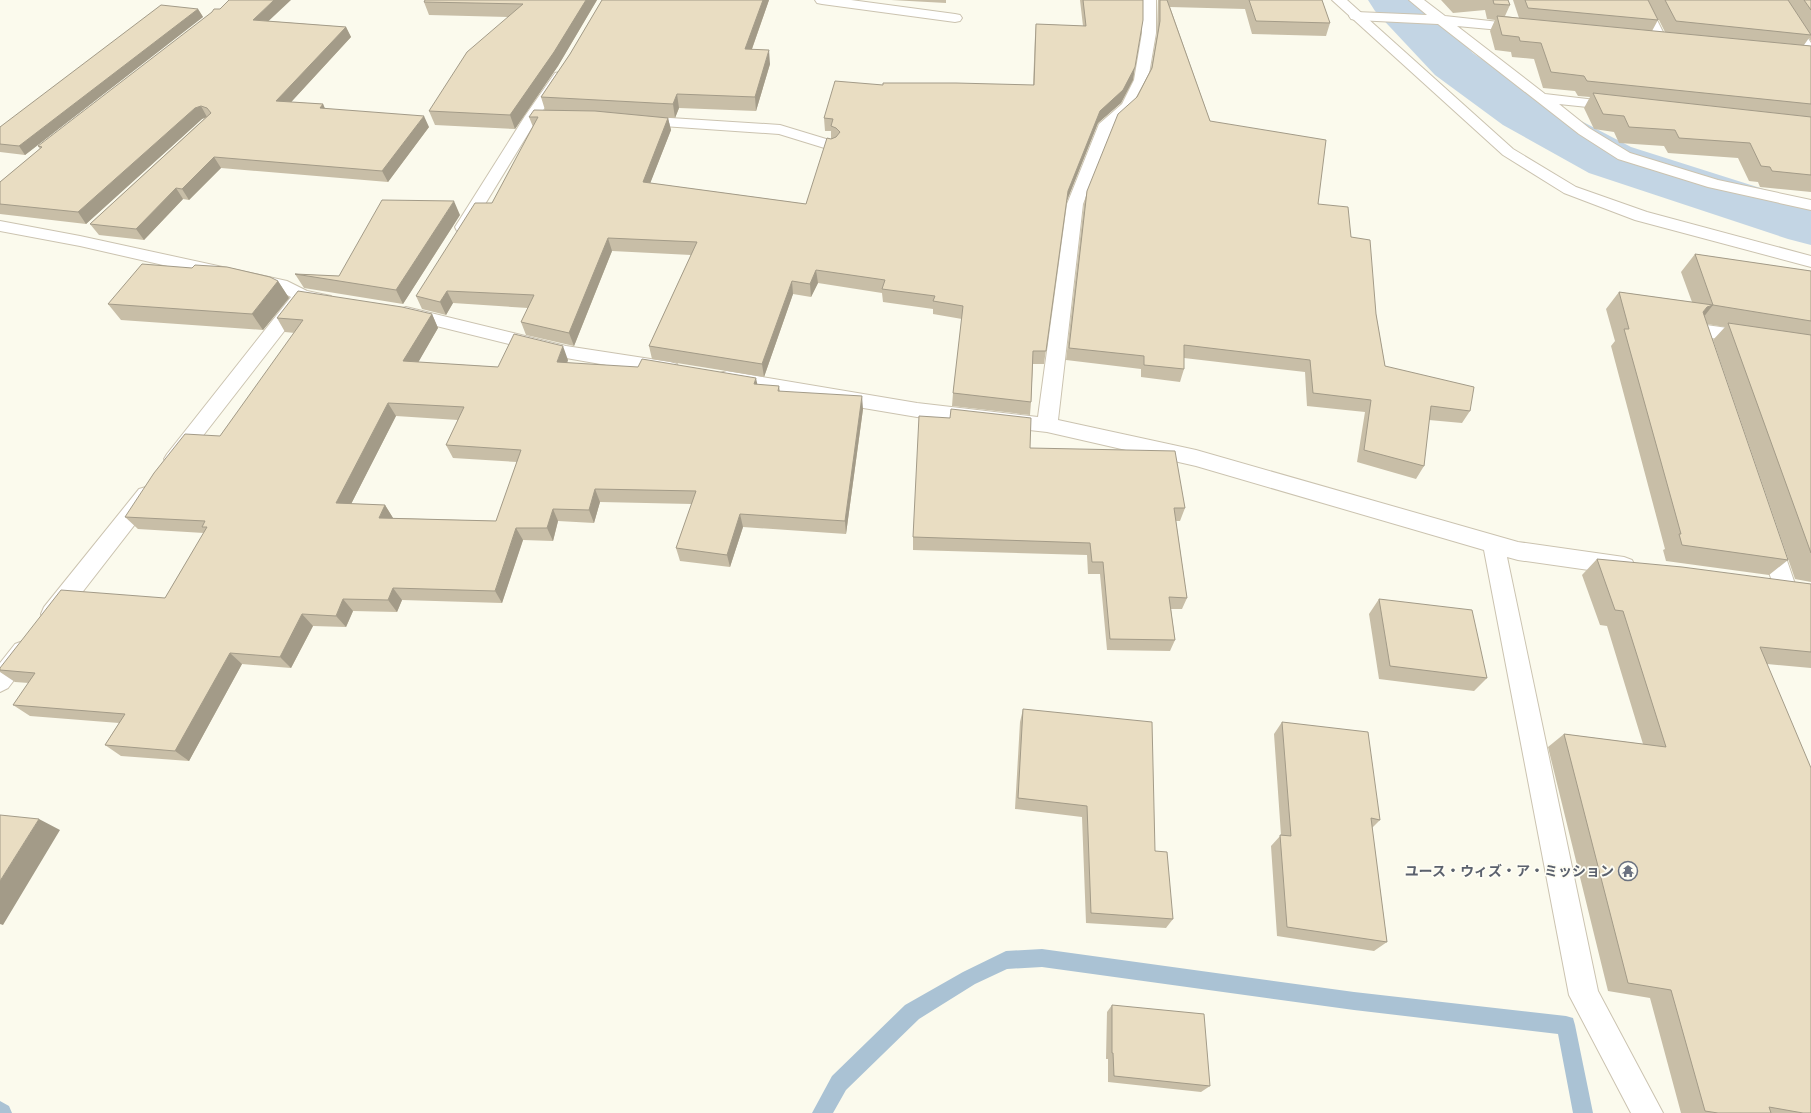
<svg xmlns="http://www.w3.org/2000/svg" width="1811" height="1113" font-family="'DM Sans','Noto Sans JP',sans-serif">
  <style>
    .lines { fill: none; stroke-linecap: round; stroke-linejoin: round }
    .stream { fill: #aac2d4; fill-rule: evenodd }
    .river { fill: #c3d5e4; fill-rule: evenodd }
    .minor-casing { stroke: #cbc3b0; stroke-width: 2 }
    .tertiary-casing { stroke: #cbc3b0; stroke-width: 2 }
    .minor { fill: #fff; fill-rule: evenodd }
    .tertiary { fill: #fff; fill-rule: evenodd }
    .wall { fill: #c8bea7; fill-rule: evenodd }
    .shaded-wall { fill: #a39b88 }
    .building { fill: #e9ddc2; stroke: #a39b88; fill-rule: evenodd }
    .labels { text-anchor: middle; stroke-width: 3.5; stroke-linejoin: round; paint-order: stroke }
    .near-worship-label { font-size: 14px; font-weight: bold; fill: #5b616d; stroke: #fefdf4; text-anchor: end }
  </style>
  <rect width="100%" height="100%" fill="#fbfaed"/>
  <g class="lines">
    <path class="stream" d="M1042,949L1354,992L1566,1016L1573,1018L1575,1025L1593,1113H1573L1558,1034L1354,1010L1042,967L1007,969L975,984L919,1019L846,1090L833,1113H812L832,1076L905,1005L963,972L1006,951Z
      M0,1101L9,1106L12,1113H0Z"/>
    <path class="river" d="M1368,0H1421L1473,53L1543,101L1631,147L1811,204V245L1788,239L1589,173L1503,125L1435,75L1375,11Z"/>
    <defs>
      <path id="minor" d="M815,0H851L955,14L960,15L962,18L960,21L955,22L822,4L817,3Z
        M1142,0H1156V33L1148,80L1133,109L1114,126L1083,204L1058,420L1196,450L1518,542L1624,557L1632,560L1635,566L1632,572L1624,575L1518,560L1507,557L1598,991L1663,1113H1631L1569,995L1484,550L1196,466L1047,432L917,417L727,385L720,383L717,378L720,373L727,371L917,403L1038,417L1067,204L1099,124L1122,104L1134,80L1142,33Z
        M1409,0H1424L1445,16L1527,25L1529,28L1527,31L1522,32L1457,26L1545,94L1621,103L1623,106L1621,109L1616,110L1559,104L1589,128L1630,153L1718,180L1811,200V210L1708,187L1618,159L1579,134L1438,24L1356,20L1351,19L1349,16L1351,13L1356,12L1427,15Z
        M1633,0H1647L1668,42L1666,45H1656Z
        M1769,0H1783L1811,43V58L1806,57Z
        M560,72L565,73L567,76L539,116L471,227L469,231L463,232L457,231L455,227L525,116L555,73Z
        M639,116L780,125L836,142L839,145L836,148L831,150L779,134L634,124L631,121L634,118Z
        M0,221L80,236L287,281L307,291L331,296L334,300L331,304L325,306L306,303L181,464L174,467L167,464L164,459L167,454L291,297L281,292L80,246L0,231Z
        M406,307L566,346L670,362L677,364L679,369L677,374L670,376L566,358L400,317L397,313L400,309Z
        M1699,324L1749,331L1756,333L1758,337L1756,341L1749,343L1711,338L1714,348L1712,353L1705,354L1698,353L1690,330L1693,326Z
        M146,487L153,489L157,495L153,501L60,621L52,624L44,621L41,614L44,607L139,489Z
        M1769,531L1777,534L1780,540L1796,587L1793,594L1785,596L1777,594L1774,587L1758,540L1761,534Z
        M23,641L31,644L35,651L31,658L8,688L0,692V663L15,644Z"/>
      <path id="tertiary" d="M1332,0H1347L1513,149L1576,187L1647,212L1811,256V267L1635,220L1564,193L1503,155Z"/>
    </defs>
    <use href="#minor" class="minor-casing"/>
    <use href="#tertiary" class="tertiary-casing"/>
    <use href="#minor" class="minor"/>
    <use href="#tertiary" class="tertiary"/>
  </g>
  <path class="wall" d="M425,0H597L558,66L515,129L435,125L429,111L508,17L429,15L424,2Z
    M602,0H769L752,49L770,64L756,111L679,108L675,118H668L671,130L650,183L806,204L831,138V131H825L824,118L883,85H1033L1035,36L1036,24L1083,26L1080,0H1143L1133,80L1121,103L1098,123L1066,203L1044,364H1033L1031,402L1030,415L952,406L953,393L962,319L933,314V309L883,302L882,293L818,283L811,297L793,294L764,377L652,359L649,346L691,255L612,251L574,346L526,335L521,322L528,308L453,303L446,315L422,309L416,296L492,203L533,127L529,117L545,110L541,97L570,54Z
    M891,0H946V3Z
    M1158,0H1322L1330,23L1326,36L1252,34L1245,9L1170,7L1210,121L1318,204L1351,237L1376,314L1385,366L1470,411L1462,423L1429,420L1424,466L1416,479L1357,462L1365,412L1307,406L1305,372L1184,358V369L1180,382L1141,377V369L1066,360L1084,204L1087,191L1151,69L1157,33Z
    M1441,0H1508L1510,5L1505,16L1519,18L1513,0H1811V41L1809,38L1804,45L1811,46V192L1760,187L1758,182L1749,181L1738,158L1668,153L1664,146L1619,143L1614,132L1594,129L1584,108L1590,97L1578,96L1575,91L1543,88L1534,59L1512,57L1511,52L1495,50L1490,31L1495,20L1487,19L1485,10L1453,13ZM1658,20H1659L1665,32L1652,31Z
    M198,9L203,17L25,155L0,152V127Z
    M269,21L346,27L351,37L291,102L323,104L324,108L429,127L388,182L221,168L189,200L183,199L144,240L99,235L90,224L206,117L202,119L86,224L0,214V182L40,149L38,146Z
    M460,215L403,304L304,288L295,274L339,276Z
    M1695,254L1811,271V582L1795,579L1713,340L1725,327L1707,324L1788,560L1769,575L1666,561L1663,550L1665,549L1611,346L1615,341L1606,309L1619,292L1692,302L1681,272Z
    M278,281L289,298L263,330L121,320L108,304Z
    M432,314L438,328L418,362L498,367L568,360L567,363L757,385L779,386L780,391L863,409L846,534L743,527L730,567L680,561L676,548L692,504L600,502L594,523L558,521L553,541L523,540L502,603L402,600L397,612L353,611L346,627L313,626L291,668L242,664L189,761L121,756L105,745L119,723L30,716L13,705L29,683L15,682L0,672V668L165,598L204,533L138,529L125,517L220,436L295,333L285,332L277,318ZM396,416L458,420L446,445L453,458L517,462L496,521L393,518L385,505L351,504Z
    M1030,448L1185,508L1180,521H1176L1187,598L1182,609H1171L1175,640L1170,651L1107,650L1100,574H1088L1087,555L913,550V537Z
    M1597,559L1811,584V668L1767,664L1811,1113H1681L1650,998L1608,991L1548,747L1564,734L1643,744L1607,626L1600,625L1582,575Z
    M1379,599L1487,678L1474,691L1379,679L1369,614Z
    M1023,709L1155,851L1173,919L1166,928L1086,923L1082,817L1015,809L1020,722Z
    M1282,722L1380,820L1372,828L1387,942L1374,951L1277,936L1271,846L1281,835L1274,734Z
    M1112,1005L1210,1086L1201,1092L1108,1082V1059H1106L1107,1012Z"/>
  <path class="shaded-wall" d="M274,0H291L259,30L253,20Z
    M586,0H597L558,66L515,129L510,115Z
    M763,0H769L747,63L745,49Z
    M198,9L203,17L25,155L19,146Z
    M346,27L351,37L282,112L276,101Z
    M769,50L770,64L756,111L755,97Z
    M1135,67L1133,80L1121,103L1098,123L1066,203L1068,191L1100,111Z
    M677,94L679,108L675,118L673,104Z
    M323,104L328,115L320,108Z
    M201,106L207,117L202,119L86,224L78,212L195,108Z
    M424,116L429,127L388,182L382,171Z
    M668,118L671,130L646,194L643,182Z
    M214,157L221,168L189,200L182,189Z
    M176,188L183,199L144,240L136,229Z
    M454,201L460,215L403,304L396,290Z
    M608,238L612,251L574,346L569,333Z
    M816,270L818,283L811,297L810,284Z
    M278,281L289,298L263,330L252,314Z
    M792,281L793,294L764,377L762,364Z
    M447,291L453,303L446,315L440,302Z
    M1713,305L1699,323L1693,325L1707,307Z
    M432,314L438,328L411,375L403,361Z
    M563,346L568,360L562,376L557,362Z
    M756,378L759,392L754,384Z
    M862,396L863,409L846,534L845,521Z
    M388,403L396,416L345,516L336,503Z
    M595,489L600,502L594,523L589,510Z
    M385,505L393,518H379Z
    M553,509L558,521L553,541L547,528Z
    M740,514L743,527L730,567L727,555Z
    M516,528L523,540L502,603L495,591Z
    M393,588L402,600L397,612L388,600Z
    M343,599L353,611L346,627L336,616Z
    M302,614L313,626L291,668L280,657Z
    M230,653L242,664L189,761L175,751Z
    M39,819L60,830L3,925L0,924V881Z"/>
  <path class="building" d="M229,0H274L253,20L346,27L276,101L323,104L320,108L424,116L382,171L214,157L182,189L176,188L136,229L90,224L211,113L207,108L201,106L195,108L78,212L0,204V182L42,147L38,146L212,12L214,9H220Z
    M425,0H586L554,52L510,115L429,111L467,52L523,4L424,2Z
    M602,0H763L745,49L769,50L755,97L677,94L673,104L541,97L570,54Z
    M1083,0H1143V20L1135,67L1123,90L1100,111L1068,191L1046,351H1033L1031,402L953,393L963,306L933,301L935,296L882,289L885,280L816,270L810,284L792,281L762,364L649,346L697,242L608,238L569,333L521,322L534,295L447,291L440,302L416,296L475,203H492L538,117H529L534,110L595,111L668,118L643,182L806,204L827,138L831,139L836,137L840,132L836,128L831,126L833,119L824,118L835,81L883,85V83H956L1034,85L1036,24L1086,26Z
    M1160,0H1167L1210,121L1326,140L1318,204L1348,207L1351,237L1370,240L1376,314L1385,366L1474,387L1470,411L1431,406L1424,466L1364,450L1371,400L1313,393L1310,360L1184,345V369L1144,365V356L1069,348L1087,191L1118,114L1137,97L1152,68L1160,21Z
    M1249,0H1322L1330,23L1256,21Z
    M1493,0H1508L1510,5L1494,4Z
    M1525,0H1648L1658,20L1528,8Z
    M1665,0H1788L1811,35L1676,21Z
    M1804,0H1811V10Z
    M161,5L198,9L19,146L0,144V127Z
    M1497,16L1811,46V104L1587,81L1584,76L1551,72L1541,43L1520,41L1519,37L1502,35Z
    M1593,93L1811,117V175L1772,171L1770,167L1761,166L1750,143L1679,138L1675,130L1629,127L1624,116L1603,114Z
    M382,200L454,201L396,290L295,274L339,276Z
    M1695,254L1811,271V321L1713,305L1707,307L1703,312L1788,560L1682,545L1679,534H1681L1624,329H1629L1619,292L1713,305Z
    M142,264L192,268L195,265L227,267L270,277L278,281L252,314L108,304Z
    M298,291L402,307L432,314L403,361L498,367L514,334L563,346L557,362L638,367L642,359L756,378L754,384L779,386L778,391L862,396L845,521L740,514L727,555L676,548L696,491L595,489L589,510L553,509L547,528H516L495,591L393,588L388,600L343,599L336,616L302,614L280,657L230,653L175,751L105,745L125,714L13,705L35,673L0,670V668L61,590L165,598L207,527H202L205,521L125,517L154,473L185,434L220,436L303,320L277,318ZM388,403L464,407L446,445L521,450L496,521L379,518L385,505L336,503Z
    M1728,323L1811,335V553Z
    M951,409L1031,418L1030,448L1175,451L1185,508H1174L1187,598L1169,597L1175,640L1110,639L1103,562H1092L1090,543L913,537L919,416L950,418Z
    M1597,559L1682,567L1811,584V652L1760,647L1811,768V1113H1803L1769,1107L1771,1113H1718L1705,1111L1671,990L1628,983L1564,734L1666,747L1623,611L1615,610Z
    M1379,599L1472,610L1487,678L1390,666Z
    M1023,709L1152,722L1155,851L1167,852L1173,919L1091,913L1087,806L1018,798Z
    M1282,722L1368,732L1380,820L1371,818L1387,942L1287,927L1280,835L1291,836Z
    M0,815L39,819L0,881Z
    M1112,1005L1204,1014L1210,1086L1114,1076L1113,1053H1112Z"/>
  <defs>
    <symbol id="temple-ring" viewBox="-11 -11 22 22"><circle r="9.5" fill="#fefdf4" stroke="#6b7280" stroke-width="1.5"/><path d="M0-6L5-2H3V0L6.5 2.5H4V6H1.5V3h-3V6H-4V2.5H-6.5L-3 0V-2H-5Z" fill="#6b7280"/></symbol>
  </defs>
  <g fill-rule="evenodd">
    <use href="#temple-ring" x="1617" y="860" width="22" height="22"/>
  </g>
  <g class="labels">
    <g class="near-worship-label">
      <text x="1614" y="876">ユース・ウィズ・ア・ミッション</text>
    </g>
  </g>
</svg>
